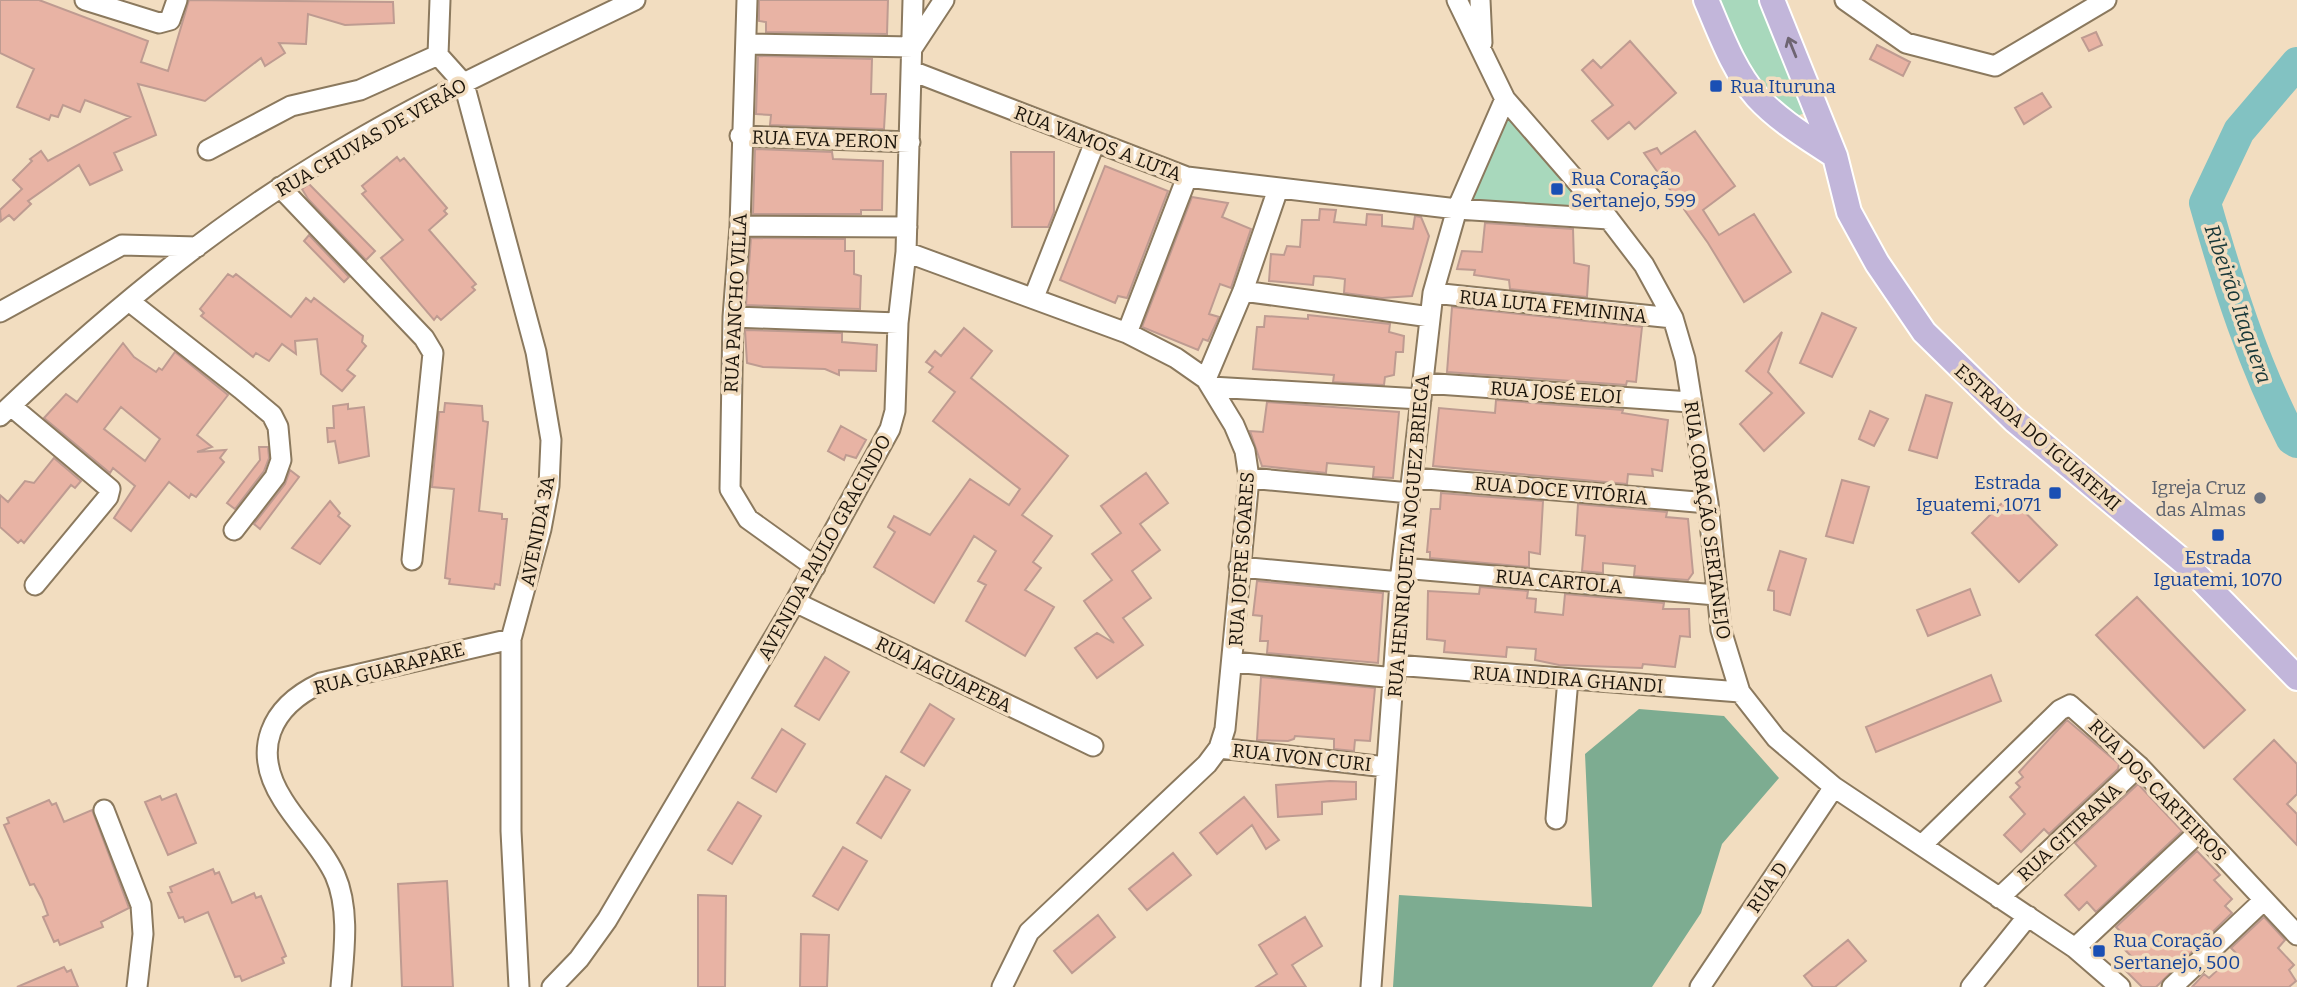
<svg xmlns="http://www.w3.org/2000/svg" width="2297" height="987" font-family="Bitter,serif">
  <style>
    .green { fill: #a8d8bc }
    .forest { fill: #7dac91 }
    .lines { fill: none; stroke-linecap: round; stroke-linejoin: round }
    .river { stroke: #82c2c2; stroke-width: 32 }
    .building { fill: #e8b3a4; stroke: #be9b91; stroke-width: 2; fill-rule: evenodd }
    .minor-casing { stroke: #8b795e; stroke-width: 23 }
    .major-casing { stroke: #fff; stroke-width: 28 }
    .minor { stroke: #fff; stroke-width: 19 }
    .major { stroke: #c2b6da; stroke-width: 24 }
    .oneway { stroke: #6e6572 }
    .transit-dot { fill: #1a4fb4; stroke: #f2ddc0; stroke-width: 2.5 }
    .worship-dot { fill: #6b7280; stroke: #f2ddc0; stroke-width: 2.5 }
    .labels { text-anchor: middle; stroke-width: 7; stroke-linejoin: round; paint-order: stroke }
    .transit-label { font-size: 19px; fill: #164399; stroke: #f2ddc0; text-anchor: start }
    .street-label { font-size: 19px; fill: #1b140a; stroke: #f2ddc0 }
    .worship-label { font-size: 19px; fill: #5b616d; stroke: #f2ddc0; text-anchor: end }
    .water-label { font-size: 21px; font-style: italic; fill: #173738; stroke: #f2ddc0 }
  </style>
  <rect width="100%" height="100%" fill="#f2ddc0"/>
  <path class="green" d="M1706,0H1772L1805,113L1791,118H1778Z
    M1506,102L1606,217L1459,207Z"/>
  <path class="forest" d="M1639,709L1724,716L1779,778L1722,844L1701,913L1652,987H1393L1399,895L1592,907L1585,754Z"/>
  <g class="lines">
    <path class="river" d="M2297,63L2239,131L2205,203C2228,284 2253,364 2292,439L2297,442"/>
  </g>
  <path class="building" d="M0,0H39L148,41L141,62L168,71L189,0L393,2L394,23L345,25L308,14L306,44L279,43L285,53L265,66L261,58L205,101L138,84L156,135L114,153L122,170L90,185L79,165L28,201L31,204L14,220L9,215L1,221L0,210L22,189L13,180L32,161L30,159L41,151L48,161L130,117L85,100L80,112L63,105L58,117L51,115L49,120L17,107L34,69L0,53Z
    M759,0H888L887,34L766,32V22L759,21Z
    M2096,32L2102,45L2089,51L2082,38Z
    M1630,41L1676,93L1635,129L1629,122L1608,139L1592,121L1613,105L1582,70L1593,60L1601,68Z
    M1877,45L1910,62L1903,76L1870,59Z
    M758,56L872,59L871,94H886L884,129L770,125L771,115L756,114Z
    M2042,93L2051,107L2024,124L2015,108Z
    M1695,131L1735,186L1703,210L1719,235L1754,214L1791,272L1744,302L1708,243L1644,153L1657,148L1661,154Z
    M755,149L832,152L833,159L883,161L882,210H861V214H753Z
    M1011,152H1054V212L1048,227H1012Z
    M397,157L400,161L404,158L447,208L444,211L447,214L429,230L476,284L472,287L475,290L441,320L437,316L434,320L381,258L403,240L362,194L366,191L362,186Z
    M1105,166L1168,191L1127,298L1118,296L1115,303L1060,280Z
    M309,184L375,251L366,260L308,199L302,189Z
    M1192,197L1228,203L1222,217L1251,229L1231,288L1220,284L1209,314L1219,317L1208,341L1203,339L1198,350L1142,327Z
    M1320,209L1336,210L1334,222L1366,225L1367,214L1382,215V226L1413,229L1415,216L1421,217L1429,236L1412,296L1382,298L1344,293L1345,279L1329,277L1314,276L1313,285L1269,281L1271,254L1284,255L1287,246L1300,247L1302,220H1319Z
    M1485,223L1573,229L1574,263L1589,266L1587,297L1510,289L1509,280L1474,275L1475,270L1457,269L1462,251L1482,252Z
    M309,235L349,277L344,282L304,241Z
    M751,238L845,239V251H854V274L861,276L860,309L746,305Z
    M228,274L233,277L236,274L291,317L306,298L311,302L314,298L363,336L362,342L366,346L347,370L355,376L342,391L321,374L317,339L295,341L296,354L282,344L269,361L256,353L253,357L201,316L204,313L200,309Z
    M1452,307L1642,327L1636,382L1627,381L1626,385L1447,372Z
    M1822,313L1856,328L1832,377L1800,363Z
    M1308,315L1390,324L1389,332L1404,336L1403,352H1396L1394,375L1385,377L1384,385L1333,382L1334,375L1253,369L1257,327H1264L1265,316L1308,319Z
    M964,328L992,351L971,378L1068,456L1022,515L1052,536L1033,562L1041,568L1025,590L1054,607L1025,656L966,621L986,585L978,581L996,551L974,536L934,603L874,567L895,532L888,527L894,516L930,535L970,479L1009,505L1020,489L933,421L955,392L929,372L933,367L926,362L935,351L941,356Z
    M745,330L842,333V342L877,345L876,371L839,370V375L825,369L763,367L747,363Z
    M1782,332L1768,372L1804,413L1764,451L1740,424L1772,393L1746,371Z
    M123,343L134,357L156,372L159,368L162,370L175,352L228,395L197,435L212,447L197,452L226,450L220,458L224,462L196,497L191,494L189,498L169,482L131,531L114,518L135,486L113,468L110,473L44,418L66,394L77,402ZM121,407L160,439L145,461L104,429Z
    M1926,395L1952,403L1937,458L1909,450Z
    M1496,400L1623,410L1622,413L1668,420L1662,471L1652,469L1653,476L1628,474L1627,484L1433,466L1439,408L1495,413Z
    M1267,402L1399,412L1393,478L1373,477L1374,467L1327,463L1326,473L1262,466L1250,431L1263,432Z
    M445,403L482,406L483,421L488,422L479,511L502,514V519H507L500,585L495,584L494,589L449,584L450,579L445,578L454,489L432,487L439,412H444Z
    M348,404V409L364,407L369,456L339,463L335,441L328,442L327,428H334L333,406Z
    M1870,411L1888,419L1874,446L1859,439Z
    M841,426L866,440L856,458L846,455L844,460L828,451Z
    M259,447H268L269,458L264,471L235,509L227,503L260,460Z
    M54,458L81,481L75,488L71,485L24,543L21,540L18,543L0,527V495L8,502L25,481L34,483Z
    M290,470L299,477L260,529L254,524L285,484Z
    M1146,473L1168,503L1140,524L1160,550L1132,571L1151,598L1123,618L1143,645L1097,678L1075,648L1097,633L1114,643L1084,601L1112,580L1092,554L1121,533L1101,506Z
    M1842,480L1869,487L1853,543L1826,536Z
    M1441,493L1543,501L1540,554L1529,552V567L1430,558V552H1427L1431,509H1440Z
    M2009,496L2057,545L2019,582L1972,533Z
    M330,501L340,513L338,516L350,526L320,564L292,548Z
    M1578,504L1667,512L1666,517L1688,519L1693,573L1688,580L1634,576L1635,566L1603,563V573L1582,571L1585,536L1576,535Z
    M1780,551L1806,559L1790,615L1774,610V591L1768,590Z
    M1257,581L1383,593L1378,663L1267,653L1268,641H1260L1262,616L1253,615Z
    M1480,587L1528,591L1527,598L1536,599L1535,612L1563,615L1565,594L1664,603L1663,609H1689L1690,637L1680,636L1675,667L1643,664L1642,668L1559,665L1535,660L1536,649L1507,647L1506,657L1444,652L1445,641L1427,639L1428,591L1479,594Z
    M1970,589L1980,615L1928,636L1917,610Z
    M2137,597L2245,710L2204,748L2096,635Z
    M825,657L849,672L819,720L795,706Z
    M1991,675L2001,701L1876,752L1866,727Z
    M1261,677L1375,688L1370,741L1355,740L1354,751L1334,749V739L1295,736L1294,739L1288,741L1257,740Z
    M930,704L954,719L924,766L901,752Z
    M2067,720L2119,764L2118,769L2049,834L2044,829L2021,852L2004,835L2025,814L2010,797L2020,787L2016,783L2023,777L2019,772Z
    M782,729L805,744L776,792L752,778Z
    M2274,740L2297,764V794L2287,804L2297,814V845L2234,779Z
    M886,776L910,790L881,838L857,823Z
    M1330,781L1356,782V799L1322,802V814L1278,817L1276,785Z
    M2138,784L2182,831L2096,912L2087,902L2079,910L2065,895L2096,866L2075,843Z
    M176,794L196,843L168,855L145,802L160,796L162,800Z
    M1244,797L1279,840L1266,849L1252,825L1217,854L1200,833Z
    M49,800L52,805L56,803L64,822L92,810L129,908L101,922L103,927L60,945L58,940L54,942L43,917L48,915L42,899L34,884L30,885L4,825L9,823L7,818Z
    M738,802L761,816L732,864L708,850Z
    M843,847L867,861L838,910L813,896Z
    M2197,851L2220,875L2214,880L2232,899L2225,906L2232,913L2156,987H2142L2123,968L2133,958L2116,941L2123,934L2116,927Z
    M1173,853L1191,875L1147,910L1129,889Z
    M213,869L215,874L219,872L232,903L254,893L256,898L261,896L286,956L282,958L284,963L242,981L240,976L235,977L208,912L185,922L183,917L179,918L168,893L172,892L170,887Z
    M447,881L453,987H402L398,884Z
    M698,895L726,896L725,987H698Z
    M1098,915L1115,937L1072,973L1054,951Z
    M1305,917L1322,946L1292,965L1306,987H1256L1277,974L1259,945Z
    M2264,917L2285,940L2278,948L2294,965L2289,970L2296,981L2289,987H2192L2204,974L2209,978L2236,953L2231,948Z
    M801,934L829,935L827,987H800Z
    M1848,940L1866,961L1835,987H1813L1804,976Z
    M64,967L67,972L71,970L78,987H17Z"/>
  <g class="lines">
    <defs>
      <path id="minor" d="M85,0L159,23L170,20L177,0
        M747,0L740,226L733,317L730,489L748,519L815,567
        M1457,0L1505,99L1605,214L1644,265L1673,318L1685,359L1708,503L1721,630L1740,692L1776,738L1834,787L2075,948L2120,987
        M1480,0L1482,43
        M1845,0L1906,43L1995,66L2106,0
        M746,44L913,47L944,0
        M438,55L440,0
        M912,71L1187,177L1457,209L1609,219
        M740,136L910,142
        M208,150L291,106L360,90L438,55L464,84L536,352L551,440L549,486L541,529L511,639V831L519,987
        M280,187L424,338L433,353L412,560
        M740,226L907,227
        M906,252L1127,333L1176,358L1206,379L1234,425L1245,451L1249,478L1225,729L1219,748L1207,764L1029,932L1002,987
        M1243,291L1430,317
        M1433,293L1673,318
        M1034,297L1095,142
        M129,301L241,389L272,415L278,427L281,460L275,477L234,530
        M0,312L122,245L197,247
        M733,317L898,323
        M1127,333L1187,177
        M1206,379L1243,291L1278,189
        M1423,383L1690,402
        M1211,387L1421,399
        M11,406L110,489L108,497L35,585
        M0,416C99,321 206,231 324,160C423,99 530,51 635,0
        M1249,478L1410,493
        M1414,478L1708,503
        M1239,567L1400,582
        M1402,568L1716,595
        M795,602L1093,746
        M1234,662L1395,678
        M1395,665L1740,692
        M1219,748L1386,767
        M104,810L141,905L143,934L137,987
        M1556,819L1568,679
        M1922,845L2060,710L2070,705L2139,766L2297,935
        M1999,898L2139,766
        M2075,948L2200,831
        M341,987C344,952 350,909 335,875C322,847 299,826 283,800C251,750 270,707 321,683L511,639
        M552,987L579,959L607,920L795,602L890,429L895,411L898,323L906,252L913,0
        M1371,987L1400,582L1433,293L1457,209L1505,99
        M1700,987L1834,787
        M1971,987L2028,916
        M2172,987L2264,900"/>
      <path id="major" d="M1706,0C1720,32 1733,70 1757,97C1779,121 1808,138 1835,156
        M1772,0L1835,156L1849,212L1877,263L1924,332L2014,420L2185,563L2297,678"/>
    </defs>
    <use href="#minor" class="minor-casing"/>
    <use href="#major" class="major-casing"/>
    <use href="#minor" class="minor"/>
    <use href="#major" class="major"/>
  </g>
  <defs><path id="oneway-shaft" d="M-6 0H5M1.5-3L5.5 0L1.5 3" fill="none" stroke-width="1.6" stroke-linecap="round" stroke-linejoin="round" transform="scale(1.75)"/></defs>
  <use class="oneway" href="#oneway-shaft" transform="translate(1792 47) rotate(-112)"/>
  <g class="transit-dot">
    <rect x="1709" y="79" width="14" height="14" rx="3.5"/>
    <rect x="1550" y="182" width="14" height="14" rx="3.5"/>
    <rect x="2048" y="486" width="14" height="14" rx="3.5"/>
    <rect x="2211" y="528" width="14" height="14" rx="3.5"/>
    <rect x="2092" y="944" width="14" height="14" rx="3.5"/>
  </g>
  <circle class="worship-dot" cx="2260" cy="498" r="7"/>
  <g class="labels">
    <g class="transit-label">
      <text x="1730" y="93">Rua Ituruna</text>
      <text x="1571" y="185">Rua Coração<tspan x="1571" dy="22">Sertanejo, 599</tspan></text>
      <text x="2041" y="489" text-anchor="end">Estrada<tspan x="2041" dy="22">Iguatemi, 1071</tspan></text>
      <text x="2218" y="564" text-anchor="middle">Estrada<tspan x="2218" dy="22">Iguatemi, 1070</tspan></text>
      <text x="2113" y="947">Rua Coração<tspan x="2113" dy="22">Sertanejo, 500</tspan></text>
    </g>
    <g class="street-label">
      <text transform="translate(371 137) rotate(-30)" y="7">RUA CHUVAS DE VERÃO</text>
      <text transform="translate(825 139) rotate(2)" y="7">RUA EVA PERON</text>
      <text transform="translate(1098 143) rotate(21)" y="7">RUA VAMOS A LUTA</text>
      <text transform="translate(735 303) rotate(-87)" y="7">RUA PANCHO VILLA</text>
      <text transform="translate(1553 306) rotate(6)" y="7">RUA LUTA FEMININA</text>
      <text transform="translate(1556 392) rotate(4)" y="7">RUA JOSÉ ELOI</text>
      <text transform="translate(2038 437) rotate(41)" y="7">ESTRADA DO IGUATEMI</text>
      <text transform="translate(1561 490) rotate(5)" y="7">RUA DOCE VITÓRIA</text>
      <text transform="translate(1708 520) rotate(82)" y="7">RUA CORAÇÃO SERTANEJO</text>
      <text transform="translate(537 531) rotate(-79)" y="7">AVENIDA 3A</text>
      <text transform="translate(1408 536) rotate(-85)" y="7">RUA HENRIQUETA NOGUEZ BRIEGA</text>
      <text transform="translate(824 547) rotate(-61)" y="7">AVENIDA PAULO GRACINDO</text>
      <text transform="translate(1241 559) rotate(-86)" y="7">RUA JOFRE SOARES</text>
      <text transform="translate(1559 581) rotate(5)" y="7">RUA CARTOLA</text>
      <text transform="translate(389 668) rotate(-15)" y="7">RUA GUARAPARE</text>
      <text transform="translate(944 674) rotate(26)" y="7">RUA JAGUAPEBA</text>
      <text transform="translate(1568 679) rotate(4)" y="7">RUA INDIRA GHANDI</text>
      <text transform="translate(1302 757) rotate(6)" y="7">RUA IVON CURI</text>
      <text transform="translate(2158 790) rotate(46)" y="7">RUA DOS CARTEIROS</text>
      <text transform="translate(2069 832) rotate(-43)" y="7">RUA GITIRANA</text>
      <text transform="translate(1767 887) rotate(-56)" y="7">RUA D</text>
    </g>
    <g class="worship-label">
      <text x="2246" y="494">Igreja Cruz<tspan x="2246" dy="22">das Almas</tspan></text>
    </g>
    <g class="water-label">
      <text transform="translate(2238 304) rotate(71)" y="7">Ribeirão Itaquera</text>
    </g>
  </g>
</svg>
